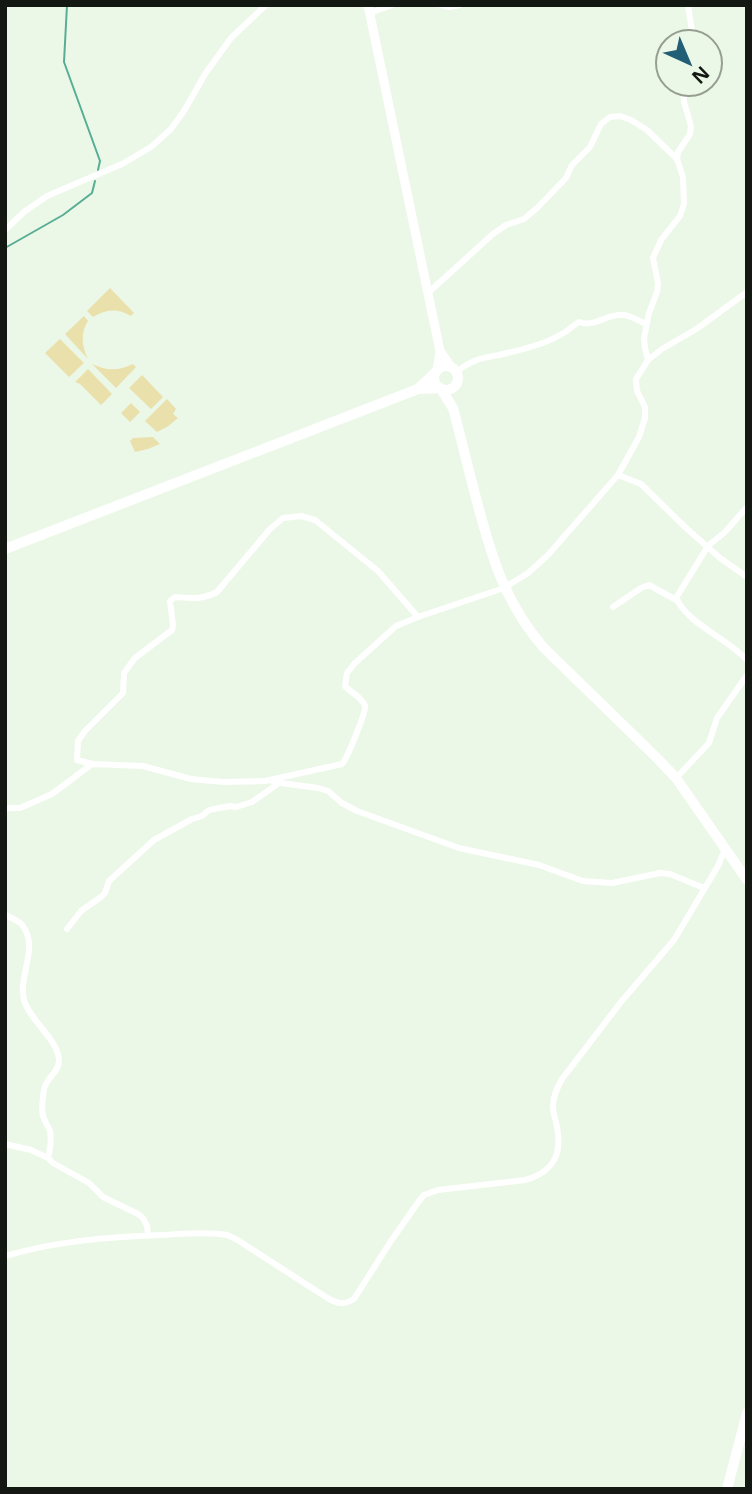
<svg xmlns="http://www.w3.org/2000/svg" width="752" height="1494" font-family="'Open Sans',sans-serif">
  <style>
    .green { fill: #eae0ab }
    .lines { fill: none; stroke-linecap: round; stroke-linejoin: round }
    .stream { stroke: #57ae95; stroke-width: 2 }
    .minor { stroke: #fff; stroke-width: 6 }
    .secondary { stroke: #fff; stroke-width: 9 }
    .primary { stroke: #fff; stroke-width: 10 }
    .trunk { stroke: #fff; stroke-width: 10 }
  </style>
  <rect width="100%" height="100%" fill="#ecf8e7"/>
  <path class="green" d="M110,288L134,313L131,316C117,308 106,309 93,317L87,311Z
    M84,316L88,321C80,333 82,347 88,359L65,334Z
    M60,339L84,363L69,377L45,353Z
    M92,364C107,371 118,371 133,364L136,367L116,388Z
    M88,369L112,394L101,405L80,384L75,382Z
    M142,375L163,397L151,409L129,388Z
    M167,399L176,409L173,414L178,418L167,427L157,432L145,421Z
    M131,403L140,412L130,422L121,413Z
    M153,437L160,444L148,449L135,452L130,441L133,438Z"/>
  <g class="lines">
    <path class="stream" d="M67,5L64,62L100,161L98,170
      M5,248L63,215L92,193L95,181"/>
    <path class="minor" d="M441,5L449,7L460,5
      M688,5L693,38V42
      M370,13L392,5
      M5,230L24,212L47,196L122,164L151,147L171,129L184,111L205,74L231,38L266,5
      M429,292L493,234L506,225L524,219L537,208L566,178L572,165L590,147L601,124L610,117L620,116L631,120L647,130L677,159
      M648,360L645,348L644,338L649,313L657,292L658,283L653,258L661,240L680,216L684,204L683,177L677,159L678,152L690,134L691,126L684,102L683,84
      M456,372C477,356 484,359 507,353C525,349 545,344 560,335C567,332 572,326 579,322C594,328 608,313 624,315C632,316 639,321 646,324
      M618,475L641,484L685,527L720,558L747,577
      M747,507L725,532L708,546L676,598C689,625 726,637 747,660
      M613,607L641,588L649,585L678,601
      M418,617L378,571L315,520L301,516L283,518L270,529L217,592C202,600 191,598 175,597L170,601L173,625L172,630L135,658L124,673L123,693L85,731L78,741L77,760L92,764L143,766L191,779L223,782L265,781L342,764C347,759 366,712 365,706C363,698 350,692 345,686L347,673L354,664L396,626L418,617L504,588L528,573L548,555L618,475L639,437L645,418V407L637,391L636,379L648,360L662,349L698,328L747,292
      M676,778L709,743L717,718L747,675
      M273,782L318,788L328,791L342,803L357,811L459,848L539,865L583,881L612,883L660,873L670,874L704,888
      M5,810L8,808H20L52,794L92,764
      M5,914C11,919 18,919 23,926C39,948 18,976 24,1000C30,1021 59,1040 59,1061C59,1072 46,1078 44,1089C43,1097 41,1108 43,1116C45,1122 48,1126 50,1131C52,1140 50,1150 48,1158L53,1163L89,1183L103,1197L138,1214L143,1218L147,1226L148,1235
      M67,929L81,911L101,897L105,893L109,881L154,840L192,819L202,816L209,810L230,806L236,807L252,802L279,783
      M5,1144L31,1150L48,1158
      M5,1256C57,1241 108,1237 161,1235C180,1234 201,1232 220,1234L227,1235L236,1239L329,1299C339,1304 344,1305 354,1299L391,1241L419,1201L424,1195L438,1190L525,1180C548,1174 561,1159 558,1135C558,1125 553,1116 553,1106C553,1096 557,1088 562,1079L621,1002L674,940L718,866L725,849"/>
    <path class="secondary" d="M368,5L440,351L437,371
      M440,351L452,368"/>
    <path class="primary" d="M434 378a12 12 0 1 1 24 0a12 12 0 1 1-24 0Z
      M441,389L453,408C461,438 468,468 476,498C491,555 504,602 544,648L657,758L676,778L747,880
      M727,1489L747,1413"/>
    <path class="trunk" d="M419,388L435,373
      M5,549L418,389L440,388"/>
  </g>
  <rect width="752" height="1494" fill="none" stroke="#141812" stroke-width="14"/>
  <g transform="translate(689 63) rotate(136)"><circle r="33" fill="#ecf8e7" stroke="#969e92" stroke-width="2"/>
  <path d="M0-5L12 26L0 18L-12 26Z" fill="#225e75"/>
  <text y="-10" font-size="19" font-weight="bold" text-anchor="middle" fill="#141812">N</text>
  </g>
</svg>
